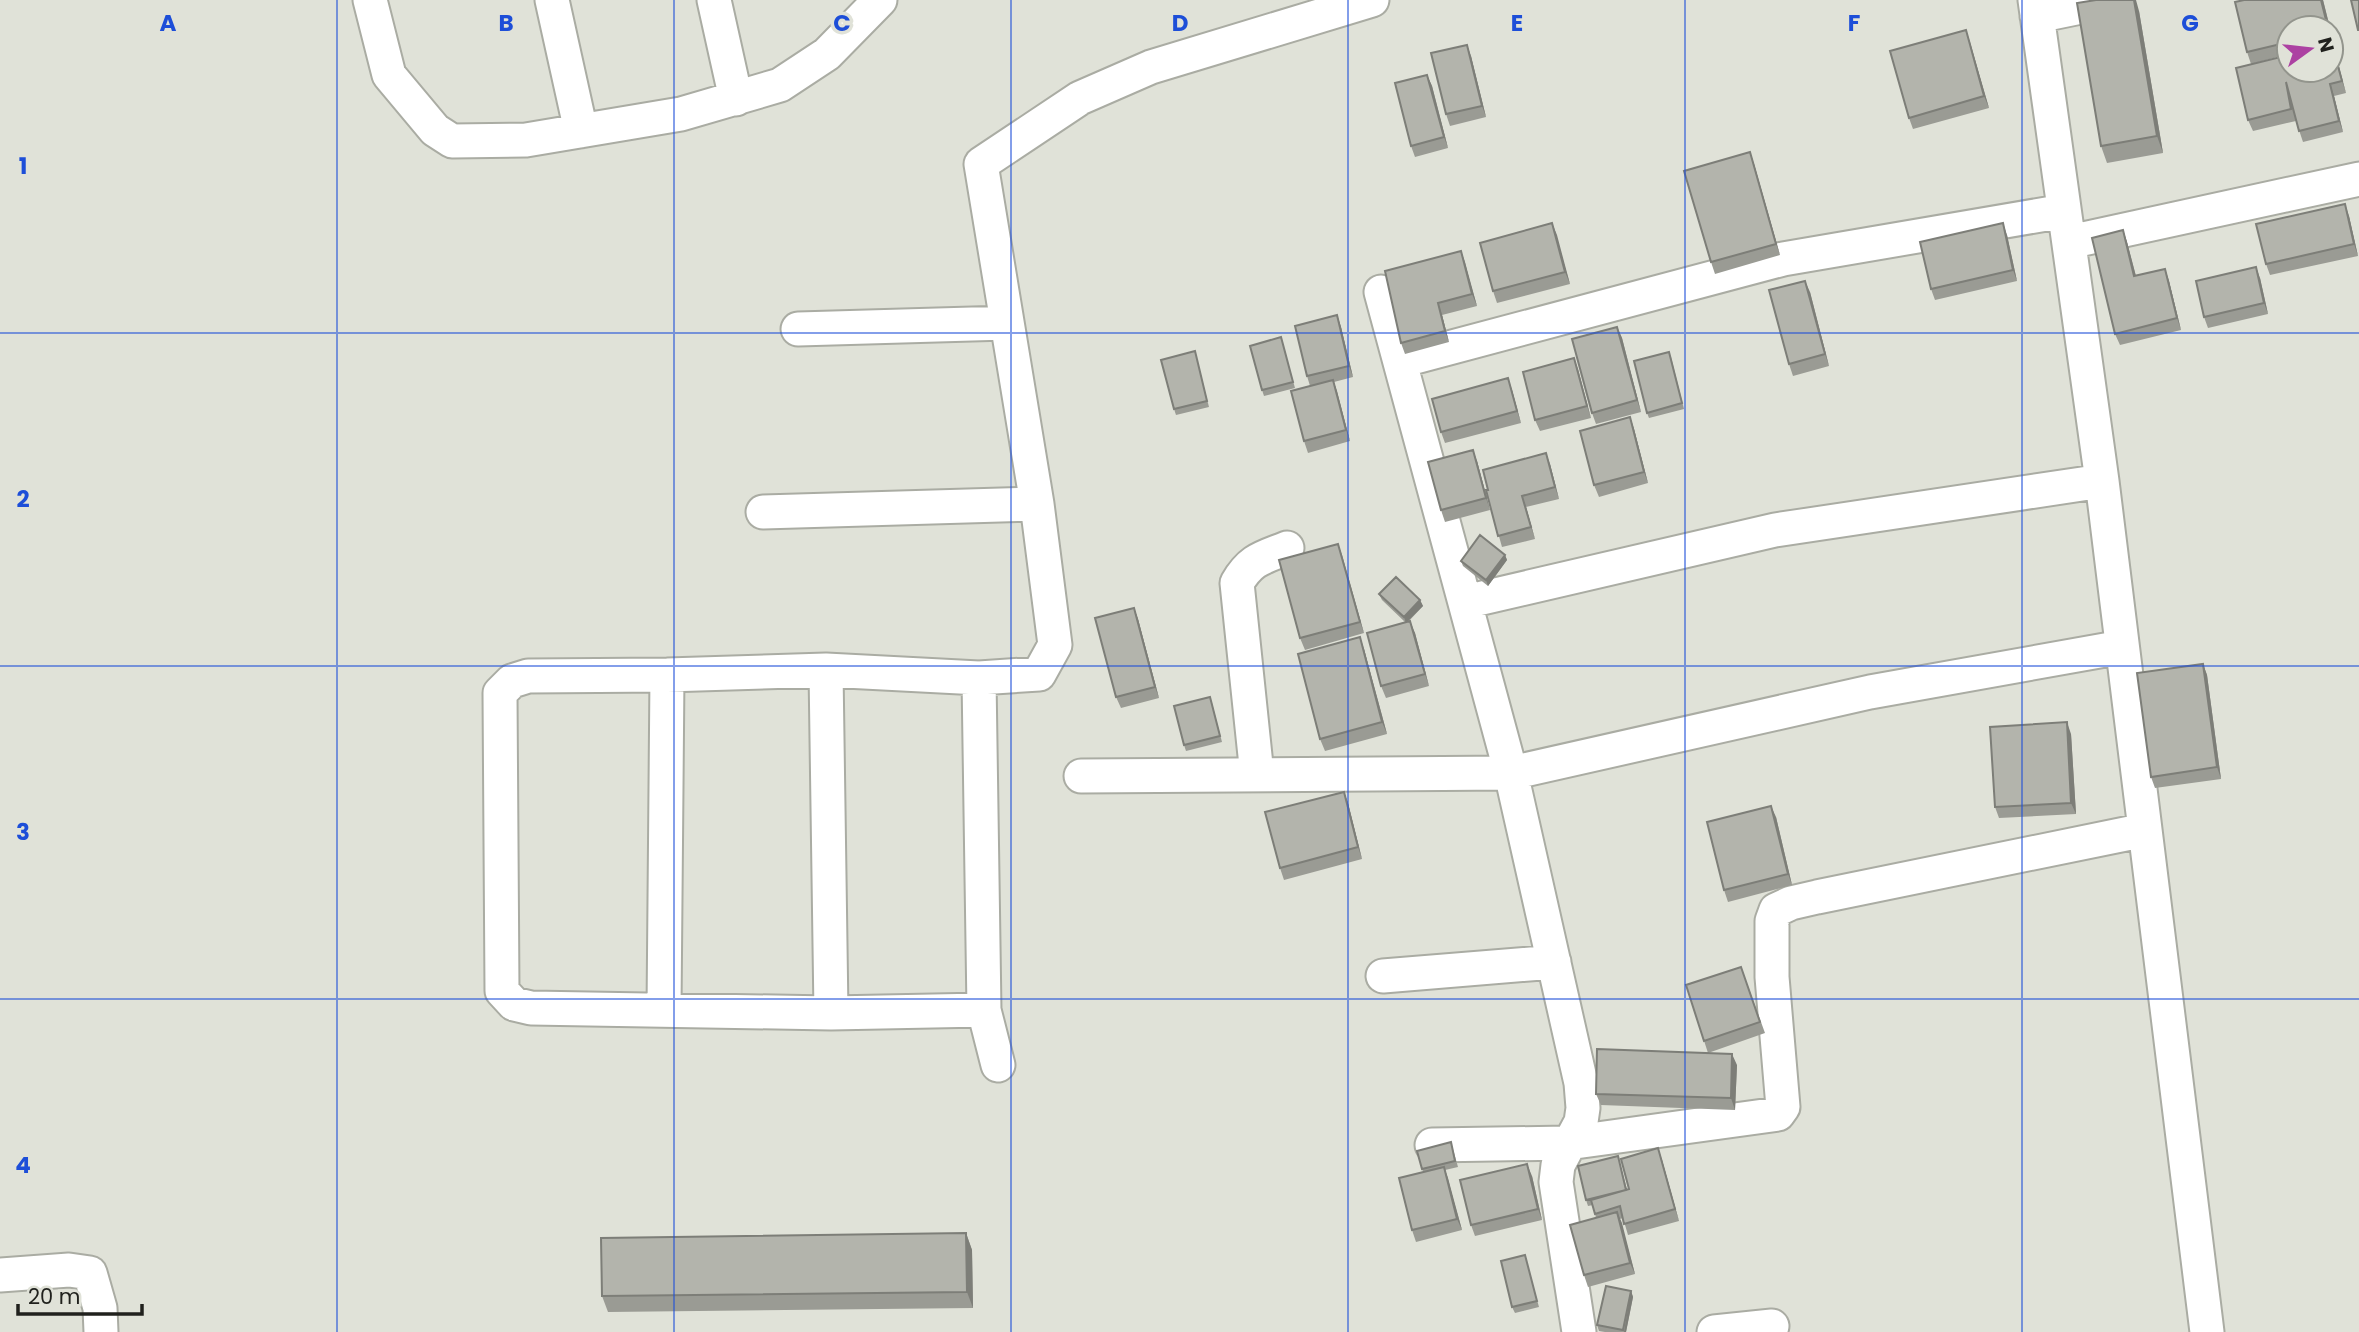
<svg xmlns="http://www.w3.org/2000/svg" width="2359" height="1332" font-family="Poppins,sans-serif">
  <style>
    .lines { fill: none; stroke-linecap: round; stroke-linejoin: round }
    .street-casing { stroke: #aaaca3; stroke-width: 37 }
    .street { stroke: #fff; stroke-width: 33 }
    .wall { fill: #9a9b94 }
    .shaded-wall { fill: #7d7e78 }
    .building { fill: #b3b4ac; stroke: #7d7e78; stroke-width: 2 }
    .grid { fill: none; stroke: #1d4ed8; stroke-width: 2; stroke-opacity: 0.55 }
    .grid-label { font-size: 23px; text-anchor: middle; font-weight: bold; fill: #1d4ed8; stroke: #e0e2d8; stroke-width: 7; stroke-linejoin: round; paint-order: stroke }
  </style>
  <rect width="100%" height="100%" fill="#e0e2d8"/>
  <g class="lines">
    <defs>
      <path id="street" d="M370,0L389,75L435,130L452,141L526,140L681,114L780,85L827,54L880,0
        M552,0L581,131
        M714,0L736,99
        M2035,0L2102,481L2207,1332
        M2037,16L2115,0
        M2069,242L2359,179
        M1381,292L1511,773L1581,1083L1583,1108L1581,1122L1558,1165L1556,1182L1579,1332
        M798,329L1007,323
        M1400,361L1783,259L2064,211
        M763,512L1037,504
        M1465,602L1775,530L2102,481
        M826,670L831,1013
        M979,678L984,1010L998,1065
        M1257,775L1237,583C1251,559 1262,558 1287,548
        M1081,776L1511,773L1870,692L2122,647
        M1383,976L1554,962
        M664,1010L667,675
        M984,1010L831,1013L531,1008L514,1004L502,991L500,693L512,681L528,676L667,675L826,670L979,678L1039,674L1055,645L1037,504L981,164L1080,98L1151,67L1372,0
        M1432,1145L1568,1143L1778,1114L1783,1107L1772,977V921L1776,910L1791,903L1817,897L2145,830
        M0,1275L69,1270L90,1273L100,1308L101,1332
        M1714,1332L1772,1326"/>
    </defs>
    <use href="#street" class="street-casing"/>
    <use href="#street" class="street"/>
  </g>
  <path class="wall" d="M2244,0H2323L2330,28H2289V54L2251,64L2247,52Z
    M2139,11L2163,153L2107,163L2101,146Z
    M1966,30L1989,108L1913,129L1909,118Z
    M2332,44L2346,93L2334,96L2343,132L2303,142L2296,121L2253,131L2248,120Z
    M1471,56L1486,117L1450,126L1446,114Z
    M1427,75L1432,86L1448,148L1415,157L1411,146Z
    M1754,164L1780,255L1715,274L1711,262Z
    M2349,216L2358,256L2270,275L2266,264Z
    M1552,223L1570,284L1497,303L1493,291Z
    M2123,230L2127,242L2136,276L2165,269L2169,281L2181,330L2120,345L2115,334Z
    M2007,235L2017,281L1935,300L1931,289Z
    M1461,251L1477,306L1442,315L1449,342L1405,354L1401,343Z
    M2260,278L2268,314L2208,328L2204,317Z
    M1810,292L1829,366L1793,376L1789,364Z
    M1337,315L1341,327L1353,377L1334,382L1350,441L1308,453L1304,441L1310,386L1307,376Z
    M1617,327L1622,338L1641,412L1596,424L1592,413Z
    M1281,337L1295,388L1264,396L1262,390Z
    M1195,351L1209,407L1176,415L1174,409Z
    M1671,357L1684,409L1649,418L1647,413Z
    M1574,358L1591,418L1540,431L1535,420Z
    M1512,390L1521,423L1445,443L1441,432Z
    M1630,417L1634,429L1648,483L1599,497L1594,485Z
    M1477,461L1490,510L1445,522L1441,510Z
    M1550,464L1559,499L1526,507L1535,539L1502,547L1486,490Z
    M1338,544L1364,633L1305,650L1300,638Z
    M1505,555L1507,560L1488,586L1463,566L1461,561Z
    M1379,594L1420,600L1423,606L1408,622L1415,633L1429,686L1386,698L1381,686L1405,622L1382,600Z
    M1134,608L1138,619L1159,698L1121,708L1116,697Z
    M1364,649L1387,734L1325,751L1320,739Z
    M2203,664L2207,675L2221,779L2155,788L2151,777Z
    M1212,703L1222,742L1186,751L1184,745Z
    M2071,734L2076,814L1999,818L1995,807Z
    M1344,792L1348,803L1362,859L1284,880L1280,868Z
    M1776,817L1792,885L1728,902L1724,890Z
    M1741,967L1765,1033L1708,1053L1686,985Z
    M1737,1065L1735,1110L1601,1105L1596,1094Z
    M1451,1142L1458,1167L1445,1170L1462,1230L1416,1242L1412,1230L1423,1172L1417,1151Z
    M1618,1156L1627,1189H1629L1662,1160L1679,1221L1628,1235L1623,1218L1620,1219L1635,1274L1588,1287L1584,1275L1596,1218L1593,1205L1588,1206L1586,1200Z
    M1532,1176L1542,1220L1475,1236L1471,1225Z
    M966,1233L972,1250L973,1308L608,1312L602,1296Z
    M1525,1255L1539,1307L1515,1313L1512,1307Z
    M1631,1291L1633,1297L1626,1332H1605L1599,1331L1597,1325Z"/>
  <path class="shaded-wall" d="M2134,0H2136L2139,11L2163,153L2157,136Z
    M2321,0H2323L2330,28H2328Z
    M1966,30L1970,42L1989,108L1984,96Z
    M2332,44L2336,55L2346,93L2342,81Z
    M1467,45L1471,56L1486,117L1482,106Z
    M1427,75L1432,86L1448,148L1444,137Z
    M2330,84L2334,96L2343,132L2339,121Z
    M1750,152L1754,164L1780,255L1776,244Z
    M2345,204L2349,216L2358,256L2354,244Z
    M1552,223L1557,235L1570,284L1565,272Z
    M2003,223L2007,235L2017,281L2013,270Z
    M2123,230L2127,242L2139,288L2134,276Z
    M1461,251L1465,262L1477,306L1472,294Z
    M2256,267L2260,278L2268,314L2264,303Z
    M2165,269L2169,281L2181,330L2177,318Z
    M1805,281L1810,292L1829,366L1825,354Z
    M1438,303L1442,315L1449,342L1445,331Z
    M1337,315L1341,327L1353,377L1349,366Z
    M1617,327L1622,338L1641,412L1637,400Z
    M1574,358L1578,369L1591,418L1587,406Z
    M1508,378L1512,390L1521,423L1517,411Z
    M1333,380L1337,391L1350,441L1346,430Z
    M1630,417L1634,429L1648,483L1644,472Z
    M1473,450L1477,461L1490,510L1486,498Z
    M1546,453L1550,464L1559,499L1555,487Z
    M1522,496L1526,507L1535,539L1531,527Z
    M1338,544L1342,555L1364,633L1360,622Z
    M1505,555L1507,560L1488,586L1486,580Z
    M1420,600L1423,606L1406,623L1404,617Z
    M1134,608L1138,619L1159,698L1155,687Z
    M1410,621L1415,633L1429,686L1425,674Z
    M1360,637L1364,649L1387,734L1382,722Z
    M2203,664L2207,675L2221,779L2217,767Z
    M2067,722L2071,734L2076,814L2071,803Z
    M1344,792L1348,803L1362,859L1358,847Z
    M1771,806L1776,817L1792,885L1788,874Z
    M1732,1054L1737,1065L1735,1110L1731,1098Z
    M1658,1148L1662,1160L1679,1221L1675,1209Z
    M1527,1164L1532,1176L1542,1220L1538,1209Z
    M1444,1167L1448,1178L1462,1230L1457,1219Z
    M1617,1212L1622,1223L1635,1274L1630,1263Z
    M966,1233L972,1250L973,1308L967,1292Z
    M1631,1291L1633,1297L1626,1332H1624Z"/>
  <path class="building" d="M2096,0H2134L2157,136L2101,146L2077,3Z
    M2244,0H2321L2328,28H2289V42L2247,52L2235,2Z
    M2351,0H2359V30H2358Z
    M1966,30L1984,96L1909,118L1890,51Z
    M2331,44H2332L2342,81L2330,84L2339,121L2299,131L2286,82L2291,109L2248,120L2236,68L2289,55V70H2331Z
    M1467,45L1482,106L1446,114L1431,53Z
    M1427,75L1444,137L1411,146L1395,83Z
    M1750,152L1776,244L1711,262L1684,171Z
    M2345,204L2354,244L2266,264L2256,224Z
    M1552,223L1565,272L1493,291L1480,243Z
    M2003,223L2013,270L1931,289L1920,242Z
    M2123,230L2134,276L2165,269L2177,318L2115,334L2092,238Z
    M1461,251L1472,294L1438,303L1445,331L1401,343L1385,271Z
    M2256,267L2264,303L2204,317L2196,281Z
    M1805,281L1825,354L1789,364L1769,290Z
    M1337,315L1349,366L1307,376L1295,326Z
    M1617,327L1637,400L1592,413L1572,339Z
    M1281,337L1293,382L1262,390L1250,346Z
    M1195,351L1207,401L1174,409L1161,360Z
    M1669,352L1682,403L1647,413L1634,361Z
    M1574,358L1587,406L1535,420L1523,372Z
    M1508,378L1517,411L1441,432L1432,399Z
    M1333,380L1346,430L1304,441L1291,391Z
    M1630,417L1644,472L1594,485L1580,431Z
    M1473,450L1486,498L1441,510L1428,462Z
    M1546,453L1555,487L1522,496L1531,527L1498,536L1486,490H1488L1483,470Z
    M1480,535L1505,555L1486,580L1461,561Z
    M1338,544L1360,622L1300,638L1279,560Z
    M1396,577L1420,600L1404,617L1379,594Z
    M1134,608L1155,687L1116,697L1095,618Z
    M1410,621L1425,674L1381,686L1367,633Z
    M1360,637L1382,722L1320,739L1298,654Z
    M2203,664L2217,767L2151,777L2137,673Z
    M1210,697L1220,736L1184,745L1174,706Z
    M2067,722L2071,803L1995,807L1990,727Z
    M1344,792L1358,847L1280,868L1265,812Z
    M1771,806L1788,874L1724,890L1707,822Z
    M1741,967L1760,1022L1704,1041L1686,985Z
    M1597,1049L1732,1054L1731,1098L1596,1094Z
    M1451,1142L1455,1161L1422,1169L1417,1151Z
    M1658,1148L1675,1209L1624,1224L1620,1206L1595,1214L1591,1200L1629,1189L1621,1159Z
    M1618,1156L1626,1190L1586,1200L1578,1166Z
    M1527,1164L1538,1209L1471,1225L1460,1180Z
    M1444,1167L1457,1219L1412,1230L1399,1178Z
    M1617,1212L1630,1263L1584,1275L1570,1225Z
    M966,1233L967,1292L602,1296L601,1238Z
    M1525,1255L1537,1301L1512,1307L1501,1261Z
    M1606,1286L1631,1291L1623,1330L1597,1325Z"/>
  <path class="grid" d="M337,0V1332M674,0V1332M1011,0V1332M1348,0V1332M1685,0V1332M2022,0V1332M0,333H2359M0,666H2359M0,999H2359"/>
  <g class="grid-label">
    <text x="168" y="31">A</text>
    <text x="506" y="31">B</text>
    <text x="842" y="31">C</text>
    <text x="1180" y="31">D</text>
    <text x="1517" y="31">E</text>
    <text x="1854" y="31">F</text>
    <text x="2190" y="31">G</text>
    <text x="23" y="174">1</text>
    <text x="23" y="507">2</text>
    <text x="23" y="840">3</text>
    <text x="23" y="1173">4</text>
  </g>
  <g transform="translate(2310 49) rotate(75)"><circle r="33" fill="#e0e2d8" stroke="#93958d" stroke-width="2"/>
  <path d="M0-5L12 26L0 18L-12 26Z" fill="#ac41a2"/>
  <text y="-10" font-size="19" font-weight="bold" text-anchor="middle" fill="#20211d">N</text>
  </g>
  <path d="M18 1304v10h124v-10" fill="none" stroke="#20211d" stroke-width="3.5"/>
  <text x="28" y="1304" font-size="21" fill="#20211d" stroke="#e0e2d8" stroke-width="5" paint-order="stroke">20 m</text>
</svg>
